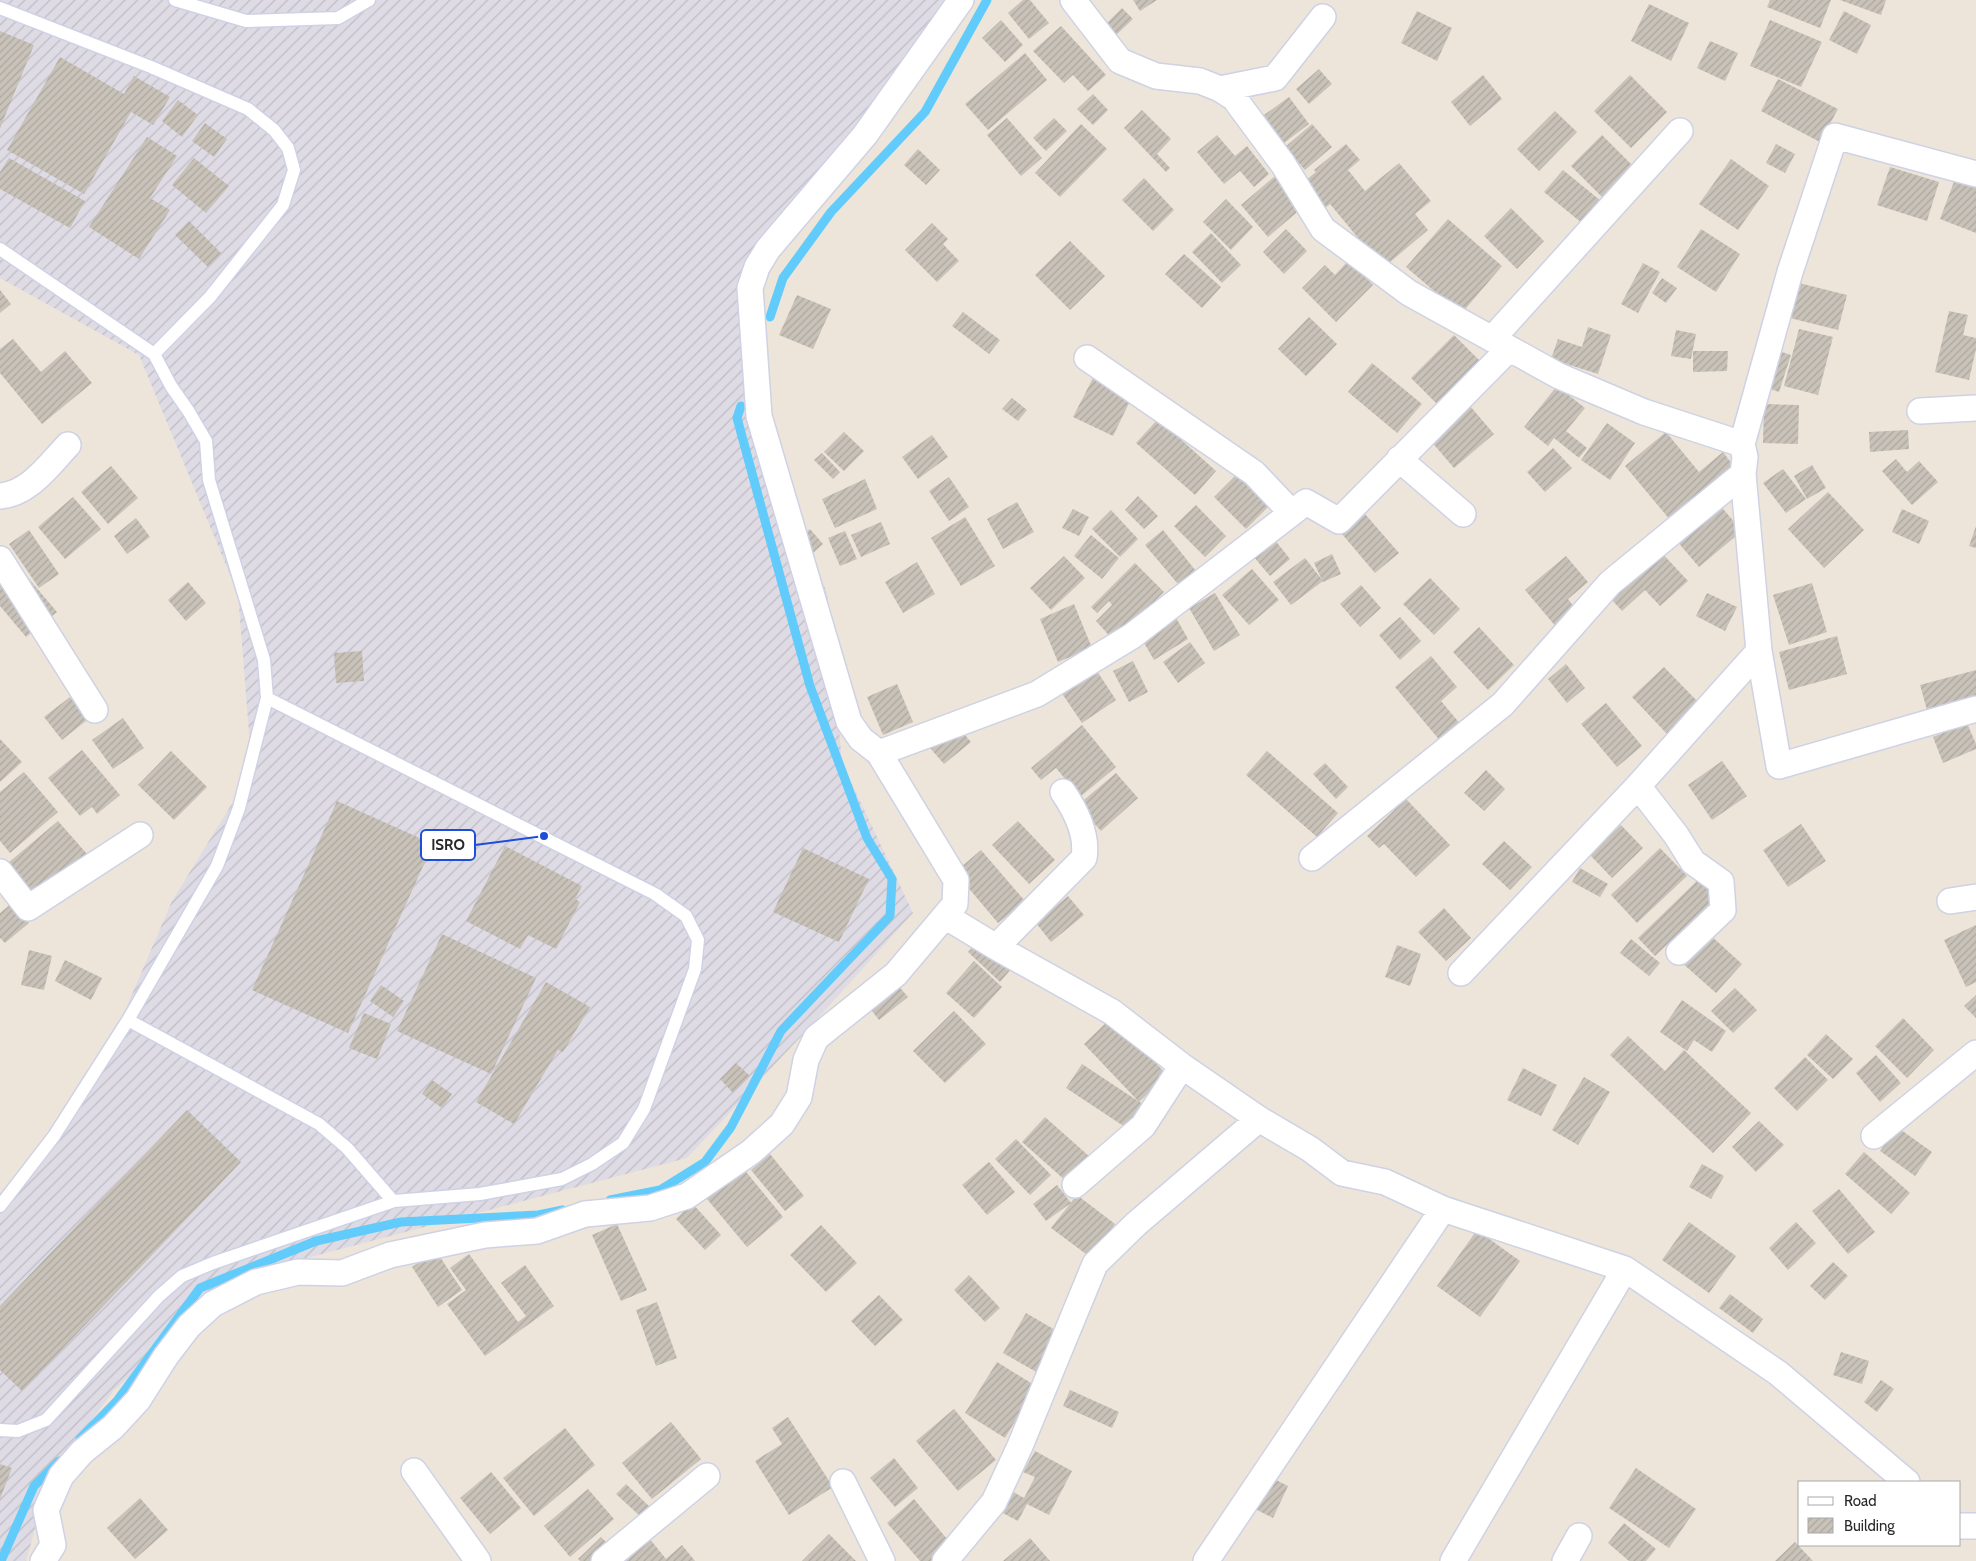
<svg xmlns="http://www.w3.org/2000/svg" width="1976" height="1561" font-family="Cabin,sans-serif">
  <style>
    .industrial { fill: url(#industrial-furrows) }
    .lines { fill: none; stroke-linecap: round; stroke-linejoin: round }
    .stream { stroke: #61ccfb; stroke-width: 9 }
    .building { fill: url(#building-hatch) }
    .service-casing { stroke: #ced2e4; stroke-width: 15 }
    .minor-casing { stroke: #ced2e4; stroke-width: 28 }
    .service { stroke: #fff; stroke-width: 12 }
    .minor { stroke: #fff; stroke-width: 25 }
    .leader { fill: none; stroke: #1d4ed8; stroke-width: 2 }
    .callout-dot { fill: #1d4ed8; stroke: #fff; stroke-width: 2 }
    .callout { fill: #fff; stroke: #1d4ed8; stroke-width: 2 }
    .callout-label { font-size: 15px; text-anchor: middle; font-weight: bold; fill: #292929 }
  </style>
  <defs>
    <pattern id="industrial-furrows" width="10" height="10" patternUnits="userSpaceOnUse" patternTransform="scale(1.25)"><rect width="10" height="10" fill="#dedbe5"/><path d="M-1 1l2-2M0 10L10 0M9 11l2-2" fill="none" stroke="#bebcc4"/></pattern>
    <pattern id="building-hatch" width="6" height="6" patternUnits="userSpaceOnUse" patternTransform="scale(1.25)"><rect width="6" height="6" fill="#c8c2b9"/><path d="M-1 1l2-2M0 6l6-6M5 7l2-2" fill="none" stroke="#aca79f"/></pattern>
  </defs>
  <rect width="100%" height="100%" fill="#ede5d9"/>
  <path class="industrial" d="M0,0H954L746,297L771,453L827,593L842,763L913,913L808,1029L687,1158L261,1270L114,1390L49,1478L26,1561H0V1193L88,1097L172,901L252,771L238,594L139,355L0,278Z"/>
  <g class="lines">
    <path class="stream" d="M770,317L783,278L831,212L925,112L987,0
      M610,1200L660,1190L705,1162L731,1127L781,1031L890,916L892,879L867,838L810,686L737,418L741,406
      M80,1439L117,1401L200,1288L316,1241L401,1222L538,1215L563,1210
      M1,1561L34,1486L59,1461"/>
  </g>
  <path class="building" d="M1023,0H1030L1049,23L1029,39L1008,13Z
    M1133,0H1157L1140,11Z
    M1770,0H1831L1820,28L1767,7Z
    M1840,0H1886L1881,15Z
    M1649,4L1689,23L1671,61L1631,41Z
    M1122,8L1133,19L1115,36L1105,25Z
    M1417,11L1452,28L1437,61L1401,43Z
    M1844,11L1871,25L1857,54L1829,40Z
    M1001,20L1023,45L1005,62L982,38Z
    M1770,20L1822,42L1801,87L1750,66Z
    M1061,26L1106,75L1088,91L1073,75L1064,83L1033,51Z
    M0,31L34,45L0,128Z
    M1710,41L1738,53L1725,81L1697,68Z
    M1025,53L1047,80L988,130L965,104Z
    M60,57L124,94L134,76L170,97L153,125L131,112L84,194L7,150Z
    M1319,69L1332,84L1309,104L1296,89Z
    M1483,75L1502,99L1470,126L1451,102Z
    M1630,75L1667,112L1631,148L1594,111Z
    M1778,79L1838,109L1820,142L1761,111Z
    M1093,94L1108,110L1093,125L1077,109Z
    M1289,97L1309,124L1284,143L1264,115Z
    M178,100L198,115L182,137L162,121Z
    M1142,110L1171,139L1157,154L1170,168L1166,172L1124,128Z
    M1555,111L1577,132L1539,171L1517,149Z
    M1007,118L1042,158L1021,176L987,135Z
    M1054,118L1067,131L1046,151L1033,138Z
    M205,123L227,139L214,157L192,141Z
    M1081,124L1107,149L1060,197L1035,173Z
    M1312,124L1332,147L1305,170L1285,147Z
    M1217,135L1235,156L1247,146L1269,174L1254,187L1240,171L1224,184L1197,152Z
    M1602,135L1640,173L1609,204L1571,166Z
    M147,137L177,156L150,198L170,210L139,259L89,227Z
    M1346,144L1360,160L1348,170L1365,191L1399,163L1431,201L1415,214L1428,230L1383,268L1330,204L1321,211L1300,185L1316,172L1314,170Z
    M1776,144L1795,154L1785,173L1766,163Z
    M918,149L940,170L926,185L904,165Z
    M9,158L85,201L70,228L0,189V172Z
    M194,158L229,186L206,213L172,185Z
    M1731,159L1769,186L1738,230L1699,204Z
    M1890,167L1939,182L1927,221L1877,205Z
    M1563,170L1606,205L1588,228L1544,192Z
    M1275,176L1302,208L1268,237L1241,205Z
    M1144,178L1174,210L1153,231L1122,200Z
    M1955,179L1976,186V233L1940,219Z
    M1226,199L1253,227L1231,250L1203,222Z
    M1511,208L1544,241L1517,269L1484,236Z
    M1448,219L1502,266L1461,314L1406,267Z
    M189,221L221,253L208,267L175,235Z
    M932,223L948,239L943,244L959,261L937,282L905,250Z
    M1286,229L1307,251L1284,274L1263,252Z
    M1701,229L1740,254L1716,292L1677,267Z
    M1211,233L1241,265L1222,283L1192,252Z
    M1070,241L1105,276L1070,310L1035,275Z
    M1184,254L1221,287L1202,308L1165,274Z
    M1349,260L1373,285L1336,322L1302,288L1325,265L1335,275Z
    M1643,263L1660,272L1638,313L1621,304Z
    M1662,278L1677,288L1666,303L1652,293Z
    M1799,283L1847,295L1838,330L1790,318Z
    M0,290L11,304L0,313Z
    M797,295L831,309L813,349L779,335Z
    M1949,311L1968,315L1963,335L1976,338V349L1969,380L1935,372Z
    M963,312L1000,340L989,354L952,326Z
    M1309,317L1337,344L1306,376L1278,349Z
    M1588,327L1611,335L1598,374L1551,359L1558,339L1582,347Z
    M1799,329L1833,337L1818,395L1784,386Z
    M1676,330L1696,334L1691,359L1671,356Z
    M1454,335L1482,363L1439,406L1411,378Z
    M13,339L41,372L65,351L92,383L42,424L0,373V349Z
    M1776,350L1791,355L1779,392L1764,387Z
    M1693,351H1728L1727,371L1693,372Z
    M1372,363L1422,404L1397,433L1348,392Z
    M1093,378L1132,397L1113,436L1073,417Z
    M1557,386L1585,408L1566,431L1587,448L1579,458L1554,438L1548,446L1524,427Z
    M1012,398L1027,410L1018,421L1002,409Z
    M1764,404L1799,405L1798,444L1763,443Z
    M1470,406L1494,434L1454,468L1430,440Z
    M1158,419L1216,471L1195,495L1136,443Z
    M1607,423L1635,443L1610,480L1581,460Z
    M1908,430L1909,449L1870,452L1869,432Z
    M844,432L864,451L844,471L824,452Z
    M1666,432L1699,472L1723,452L1735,468L1671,521L1625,466Z
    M932,435L948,457L918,479L902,457Z
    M1553,448L1572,468L1545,492L1527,472Z
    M822,453L840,472L833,479L814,460Z
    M1896,459L1907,472L1919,461L1938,482L1912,505L1882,471Z
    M1812,465L1826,488L1807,499L1794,476Z
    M111,466L138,498L108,524L81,492Z
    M1783,469L1806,499L1786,513L1763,483Z
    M1239,472L1270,505L1246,529L1214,497Z
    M949,477L969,507L949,521L929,491Z
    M865,479L877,509L835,528L822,499Z
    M1828,492L1864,530L1824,568L1788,529Z
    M1138,496L1158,516L1144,529L1125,510Z
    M73,497L101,529L65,559L38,527Z
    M1017,502L1034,532L1003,549L987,519Z
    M1718,503L1742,531L1699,567L1676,540Z
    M1196,505L1226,536L1205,557L1174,526Z
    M1073,509L1089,517L1079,536L1062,528Z
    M1902,509L1929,521L1919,544L1892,532Z
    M1111,510L1138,539L1120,557L1092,529Z
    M1365,514L1399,553L1375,573L1342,534Z
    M965,517L995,566L961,586L931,538Z
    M136,518L150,537L127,554L114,536Z
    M881,522L890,544L861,557L851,535Z
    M1976,526V548L1969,546Z
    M810,529L823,544L813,553L800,538Z
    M29,530L59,574L39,588L9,544Z
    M1163,530L1200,576L1183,590L1145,545Z
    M845,531L857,559L840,566L828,538Z
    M1091,535L1119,558L1102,579L1074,556Z
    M1274,539L1290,559L1270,576L1253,556Z
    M1660,551L1688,581L1660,606L1645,590L1622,611L1611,599Z
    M1332,554L1341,574L1323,582L1314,563Z
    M1064,556L1085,578L1051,610L1030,588Z
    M1566,556L1588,582L1568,599L1577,611L1557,628L1525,590Z
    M1305,558L1323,581L1291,605L1273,582Z
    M917,562L935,594L903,613L885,582Z
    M1135,563L1164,592L1114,641L1096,621L1112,605L1109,601L1097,613L1091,607Z
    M18,566L57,612L26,637L0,606V581Z
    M1252,569L1279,600L1249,625L1222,595Z
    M1430,578L1460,609L1434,635L1403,604Z
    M188,582L206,603L186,621L168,600Z
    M1812,583L1827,632L1789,645L1773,595Z
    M1361,585L1381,608L1360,627L1340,604Z
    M1215,593L1240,635L1214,651L1189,608Z
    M1707,593L1737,607L1725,631L1696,616Z
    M1074,604L1092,648L1058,662L1040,619Z
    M1175,616L1188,639L1154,660L1140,636Z
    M1400,617L1421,641L1400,660L1379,635Z
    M1479,627L1514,665L1488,690L1453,652Z
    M1837,636L1847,674L1789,690L1779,652Z
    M1190,642L1205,663L1178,683L1163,662Z
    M362,651L364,681L336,683L334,653Z
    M1431,656L1457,687L1441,701L1462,726L1442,743L1395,687Z
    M1133,661L1148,692L1129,702L1113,671Z
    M1566,664L1585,688L1567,703L1548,679Z
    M1093,665L1116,700L1082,723L1059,689Z
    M1664,667L1700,704L1667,734L1632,697Z
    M1976,670V704L1929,717L1920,685Z
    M897,684L913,722L883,735L867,697Z
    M70,697L87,720L62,740L44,717Z
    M1606,703L1642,746L1617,767L1581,724Z
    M123,718L144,748L113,769L92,740Z
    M1967,723L1976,744V749L1943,763L1933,737Z
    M1082,725L1116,767L1080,797L1056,768L1041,780L1031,768Z
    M957,726L971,742L944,764L930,748Z
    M0,739L22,762L0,782Z
    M82,750L120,795L97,814L92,807L80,816L48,778Z
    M171,751L207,787L174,820L138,785Z
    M1267,751L1338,813L1317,837L1246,775Z
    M1722,761L1747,796L1712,820L1688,785Z
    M1325,763L1348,787L1336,799L1313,774Z
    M1486,770L1505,789L1484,811L1464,793Z
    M24,772L58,812L10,853L0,841V792Z
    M1116,773L1138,798L1101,831L1078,805Z
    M1406,799L1450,845L1416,877L1384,844L1379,848L1367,836Z
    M337,801L433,844L348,1033L252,990Z
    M58,821L87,854L37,897L8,863Z
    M1018,821L1055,860L1029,884L992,845Z
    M1801,824L1826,861L1788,887L1763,850Z
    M1621,825L1643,848L1612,878L1590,855Z
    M1504,841L1532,867L1510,890L1482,864Z
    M505,846L582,886L575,899L580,902L556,949L528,935L520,949L466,921Z
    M803,848L869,879L839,942L773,912Z
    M1660,848L1687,876L1637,923L1611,895Z
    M981,850L1025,901L998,923L955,872Z
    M1580,868L1608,884L1600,897L1572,882Z
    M1700,878L1718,896L1655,956L1638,938Z
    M1068,896L1084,915L1051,942L1036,923Z
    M12,903L29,923L5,943L0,938V913Z
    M1444,908L1471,938L1446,961L1418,932Z
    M1976,925V982L1966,987L1944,940Z
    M1708,933L1742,964L1716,993L1681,962Z
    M442,934L536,978L491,1074L397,1031Z
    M981,938L1012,968L1000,982L968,952Z
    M1631,939L1660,963L1649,976L1620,953Z
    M1397,945L1421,954L1410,986L1385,977Z
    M29,950L52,956L44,990L21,985Z
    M65,960L102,978L91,1000L55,981Z
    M974,961L1002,987L974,1018L946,993Z
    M546,982L590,1007L563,1052L558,1050L514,1124L476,1102Z
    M896,983L908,997L879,1020L868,1006Z
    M381,985L404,1001L393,1017L370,1001Z
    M1735,988L1757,1010L1733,1033L1711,1011Z
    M1976,995V1018L1964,1006Z
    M1682,1000L1726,1031L1712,1052L1694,1040L1687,1051L1660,1032Z
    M954,1011L986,1044L945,1083L913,1051Z
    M364,1013L391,1024L377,1059L349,1048Z
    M1112,1017L1167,1075L1139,1102L1084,1044Z
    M1903,1018L1934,1050L1907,1078L1875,1046Z
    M1826,1034L1853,1059L1833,1079L1807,1055Z
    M1628,1036L1665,1071L1684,1050L1751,1113L1713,1153L1610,1055Z
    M1876,1055L1901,1083L1880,1102L1856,1073Z
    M1805,1057L1828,1080L1797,1111L1774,1088Z
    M736,1063L750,1076L733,1093L720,1079Z
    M1082,1064L1144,1105L1128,1129L1066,1088Z
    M1523,1068L1557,1085L1541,1116L1507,1100Z
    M1584,1077L1610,1092L1578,1145L1552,1130Z
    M432,1080L452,1094L442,1108L422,1094Z
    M187,1110L241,1162L22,1391L0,1370V1306Z
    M1045,1117L1090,1157L1067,1182L1022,1142Z
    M1759,1121L1784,1145L1756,1172L1732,1147Z
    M1897,1127L1932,1152L1915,1176L1880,1151Z
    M1016,1139L1051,1175L1030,1195L995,1159Z
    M1864,1152L1910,1193L1891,1214L1845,1174Z
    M770,1154L804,1196L785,1211L751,1170Z
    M738,1162L783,1217L747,1247L702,1193Z
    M989,1162L1015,1192L987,1215L962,1185Z
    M1702,1164L1724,1176L1711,1199L1689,1187Z
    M1057,1185L1071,1203L1046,1221L1033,1204Z
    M1839,1189L1875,1232L1848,1254L1812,1211Z
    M1077,1195L1115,1224L1090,1257L1051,1228Z
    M692,1203L721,1235L705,1250L676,1219Z
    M1689,1222L1736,1256L1709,1293L1662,1260Z
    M1796,1222L1816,1243L1788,1270L1769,1248Z
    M617,1224L647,1290L621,1301L592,1235Z
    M821,1225L857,1263L826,1292L790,1255Z
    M1477,1230L1520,1261L1480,1317L1437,1286Z
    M436,1251L462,1290L438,1307L412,1267Z
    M469,1254L518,1322L526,1316L501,1283L525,1265L554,1306L485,1356L447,1304L466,1290L450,1268Z
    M1833,1262L1848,1276L1825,1300L1810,1286Z
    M969,1275L1000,1308L985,1322L954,1290Z
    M1730,1294L1763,1319L1753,1333L1719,1308Z
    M879,1295L903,1320L875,1346L851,1321Z
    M657,1302L677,1358L656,1366L636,1310Z
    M1026,1313L1062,1334L1040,1374L1003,1353Z
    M1841,1352L1869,1361L1862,1384L1833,1375Z
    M997,1362L1036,1386L1005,1438L965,1413Z
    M1881,1380L1894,1389L1877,1412L1864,1402Z
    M1070,1390L1119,1412L1112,1428L1063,1406Z
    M954,1409L996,1460L958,1491L916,1441Z
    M788,1417L833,1487L789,1515L755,1461L782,1444L772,1428Z
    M671,1422L701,1459L652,1499L622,1463Z
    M565,1428L595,1465L534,1516L503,1478Z
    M1035,1451L1072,1471L1049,1515L1027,1504L1018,1521L999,1511L1010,1490L1024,1498L1035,1477L1023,1472Z
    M894,1458L918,1488L895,1507L870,1478Z
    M0,1464L12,1468L0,1499Z
    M1636,1468L1696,1509L1669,1548L1609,1508Z
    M491,1472L521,1508L490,1534L460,1498Z
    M1262,1473L1288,1486L1273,1518L1247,1505Z
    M626,1484L650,1507L641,1517L616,1494Z
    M588,1489L614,1519L570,1557L544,1526Z
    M140,1498L168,1530L135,1559L107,1528Z
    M914,1499L952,1545L933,1561H920L887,1523Z
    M1624,1523L1656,1549L1646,1561H1629L1608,1543Z
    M829,1534L856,1561H802Z
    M601,1537L610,1546L594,1561H580L578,1559Z
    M649,1538L666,1559L682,1545L695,1561H621Z
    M1030,1538L1050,1561H1003Z
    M1795,1542L1813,1561H1775Z"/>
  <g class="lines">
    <defs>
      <path id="service" d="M175,0L246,21L338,18L369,0
        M0,8L151,67L248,109L274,130L288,148L294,170L283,205L210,297L154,354
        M0,249L154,354L171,386L189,412L206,441L209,480L264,660L267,698L239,808L217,866L128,1020L54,1136L0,1206
        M128,1020L319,1124L347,1148L393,1201
        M0,1430L18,1431L46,1420L159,1296L182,1276L213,1263L394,1201L480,1194L562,1179L592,1164L623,1143L644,1109L695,969L698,940L686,916L655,894L267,698"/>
      <path id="minor" d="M1073,0L1120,61L1156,76L1200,81L1220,89L1234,98L1283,164L1323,229L1409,293L1559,376L1644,412L1742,444L1790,272L1835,136L1976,174
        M1220,89L1275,78L1323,17
        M1492,339L1680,131
        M1087,358L1254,473L1292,513
        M1920,411L1976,408
        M1399,459L1463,514
        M0,496C29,494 49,465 68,445
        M0,559L95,710
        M1759,651L1779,766L1976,709
        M879,753L861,739L849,722L759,416L750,288L757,267L768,249L865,135L961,0
        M1638,786L1676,835L1693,862L1721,882L1723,910L1679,952
        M1312,858L1503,704L1610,583L1743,474
        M0,872L28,908L140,835
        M1950,901L1976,897
        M945,916L996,947L1112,1012L1182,1066L1259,1119L1310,1149L1342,1173L1385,1182L1443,1209L1625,1269L1778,1373L1907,1482
        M996,947L1084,858C1088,834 1076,811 1063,792
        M1461,973L1638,786L1759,651L1743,474L1745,457L1742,444
        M1874,1136L1976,1053
        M1075,1185L1143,1126L1182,1066
        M414,1471L478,1561
        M843,1482L882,1561
        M1960,1526H1976
        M43,1561L53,1545L46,1510L61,1476L82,1452L113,1427L138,1400L166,1356L189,1326L213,1304L256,1282L298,1272L342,1273L390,1255L485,1235L537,1231L585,1214L650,1208L687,1196L751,1152L782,1124L799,1097L806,1060L816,1038L896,974L955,904L956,880L879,753L1037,694L1132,636L1306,502L1339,521L1509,349
        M604,1561L707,1476
        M945,1561L994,1502L1020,1446L1095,1264L1136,1224L1259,1119
        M1206,1561L1443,1209
        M1453,1561L1625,1269
        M1565,1561L1579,1536"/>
    </defs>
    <use href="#service" class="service-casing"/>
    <use href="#minor" class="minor-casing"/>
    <use href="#service" class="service"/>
    <use href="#minor" class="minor"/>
  </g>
  <path class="leader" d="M544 836L475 845"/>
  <circle class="callout-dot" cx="544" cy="836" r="5"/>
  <rect class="callout" x="421" y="830" width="54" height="30" rx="5"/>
  <g class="callout-label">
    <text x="448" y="850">ISRO</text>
  </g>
  <rect x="1798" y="1481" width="162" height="65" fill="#ffffff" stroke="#a9a9a9"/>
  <rect x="1808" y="1497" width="25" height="8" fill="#ffffff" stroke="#a9a9a9"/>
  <text x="1844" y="1506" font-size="15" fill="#292929">Road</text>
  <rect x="1808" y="1518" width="25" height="15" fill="url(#building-hatch)" stroke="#a9a9a9"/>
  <text x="1844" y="1531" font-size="15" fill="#292929">Building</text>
</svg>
